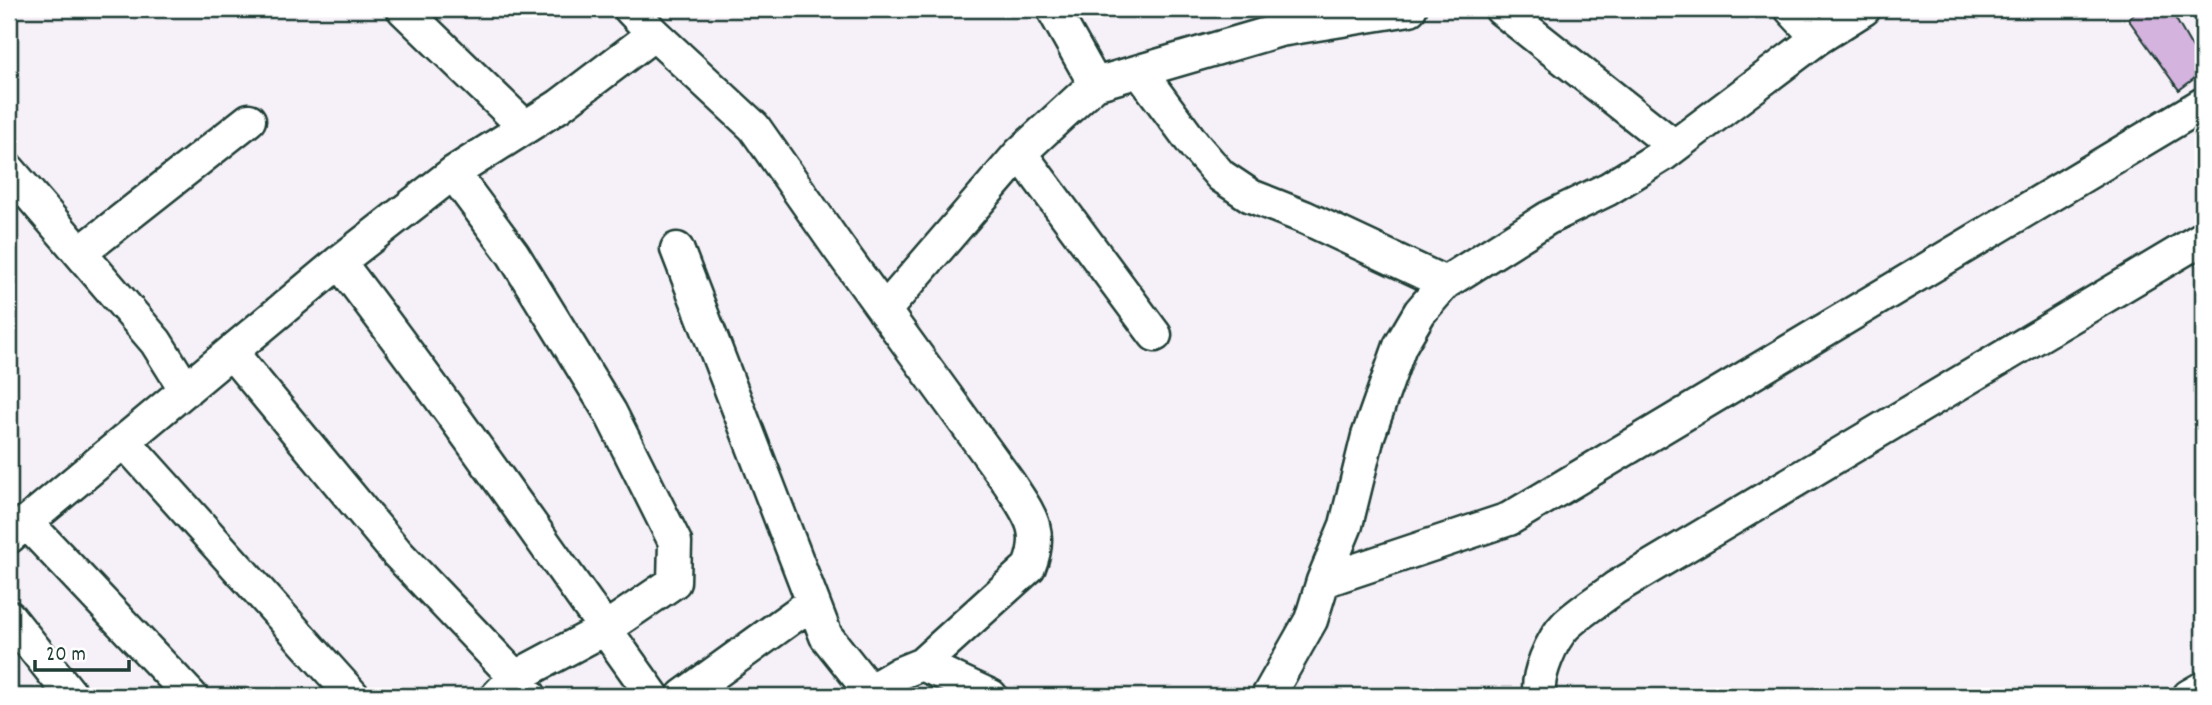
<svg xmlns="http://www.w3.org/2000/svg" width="2212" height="705" font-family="Dekko,sans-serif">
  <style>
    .building { fill: #d4b3de; stroke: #1f3d34; stroke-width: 2 }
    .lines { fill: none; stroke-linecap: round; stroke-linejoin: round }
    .minor-casing { stroke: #1f3d34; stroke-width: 37 }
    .minor { stroke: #fff; stroke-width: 32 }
  </style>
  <rect width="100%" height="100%" fill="#f6f0f8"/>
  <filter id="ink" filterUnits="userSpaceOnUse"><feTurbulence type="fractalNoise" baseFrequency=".0143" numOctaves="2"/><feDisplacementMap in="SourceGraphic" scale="14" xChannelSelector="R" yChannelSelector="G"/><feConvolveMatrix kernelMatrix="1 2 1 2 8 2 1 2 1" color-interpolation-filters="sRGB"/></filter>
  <g filter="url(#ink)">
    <path class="building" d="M2139,9H2170L2203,66V72L2179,90L2128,19Z"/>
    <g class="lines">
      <defs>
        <path id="minor" d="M403,9L525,127
          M630,9L654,34L754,127L838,247L1009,483C1029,514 1044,530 1029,567L922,664L900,673L861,696
          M1053,9L1095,84
          M1501,9L1674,146
          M1791,9L1818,38
          M1140,72L1195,146L1221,176L1251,196L1304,217L1445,283
          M1020,153L1155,335
          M9,170L156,342L186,390
          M453,173L513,254L610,412L675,542L674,582L605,629L515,677L497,696
          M677,249L826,636L869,690
          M80,253L249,120
          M339,262C448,404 549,551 653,696
          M884,311L1020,153L1095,84L1280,30L1410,9
          M231,352L397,553L515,677L530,696
          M124,441L353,696
          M26,522L191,696
          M9,537L339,262L453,173L559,106L654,34
          M1323,581L1509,519L2203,104
          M9,617L72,696
          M922,664L991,696
          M683,696L813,602
          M1268,696L1311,620L1323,581L1346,525L1368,436L1400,346L1420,312L1445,283L1548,218L1608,189L1663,155L1818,38L1864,9
          M1540,696C1535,677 1552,639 1566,625C1581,611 1599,600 1615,588L2203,238
          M2189,696L2203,688"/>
      </defs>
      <use href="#minor" class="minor-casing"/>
      <use href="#minor" class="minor"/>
    </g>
  </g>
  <rect width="2212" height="705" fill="none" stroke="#fff" stroke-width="35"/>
  <rect x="18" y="18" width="2177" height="670" fill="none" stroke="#1f3d34" stroke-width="2.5" filter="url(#ink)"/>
  <path d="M35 660v10h94v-10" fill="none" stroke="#1f3d34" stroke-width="3.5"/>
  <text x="46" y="660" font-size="21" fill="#1f3d34" stroke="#ffffff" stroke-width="5" paint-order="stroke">20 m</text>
</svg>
